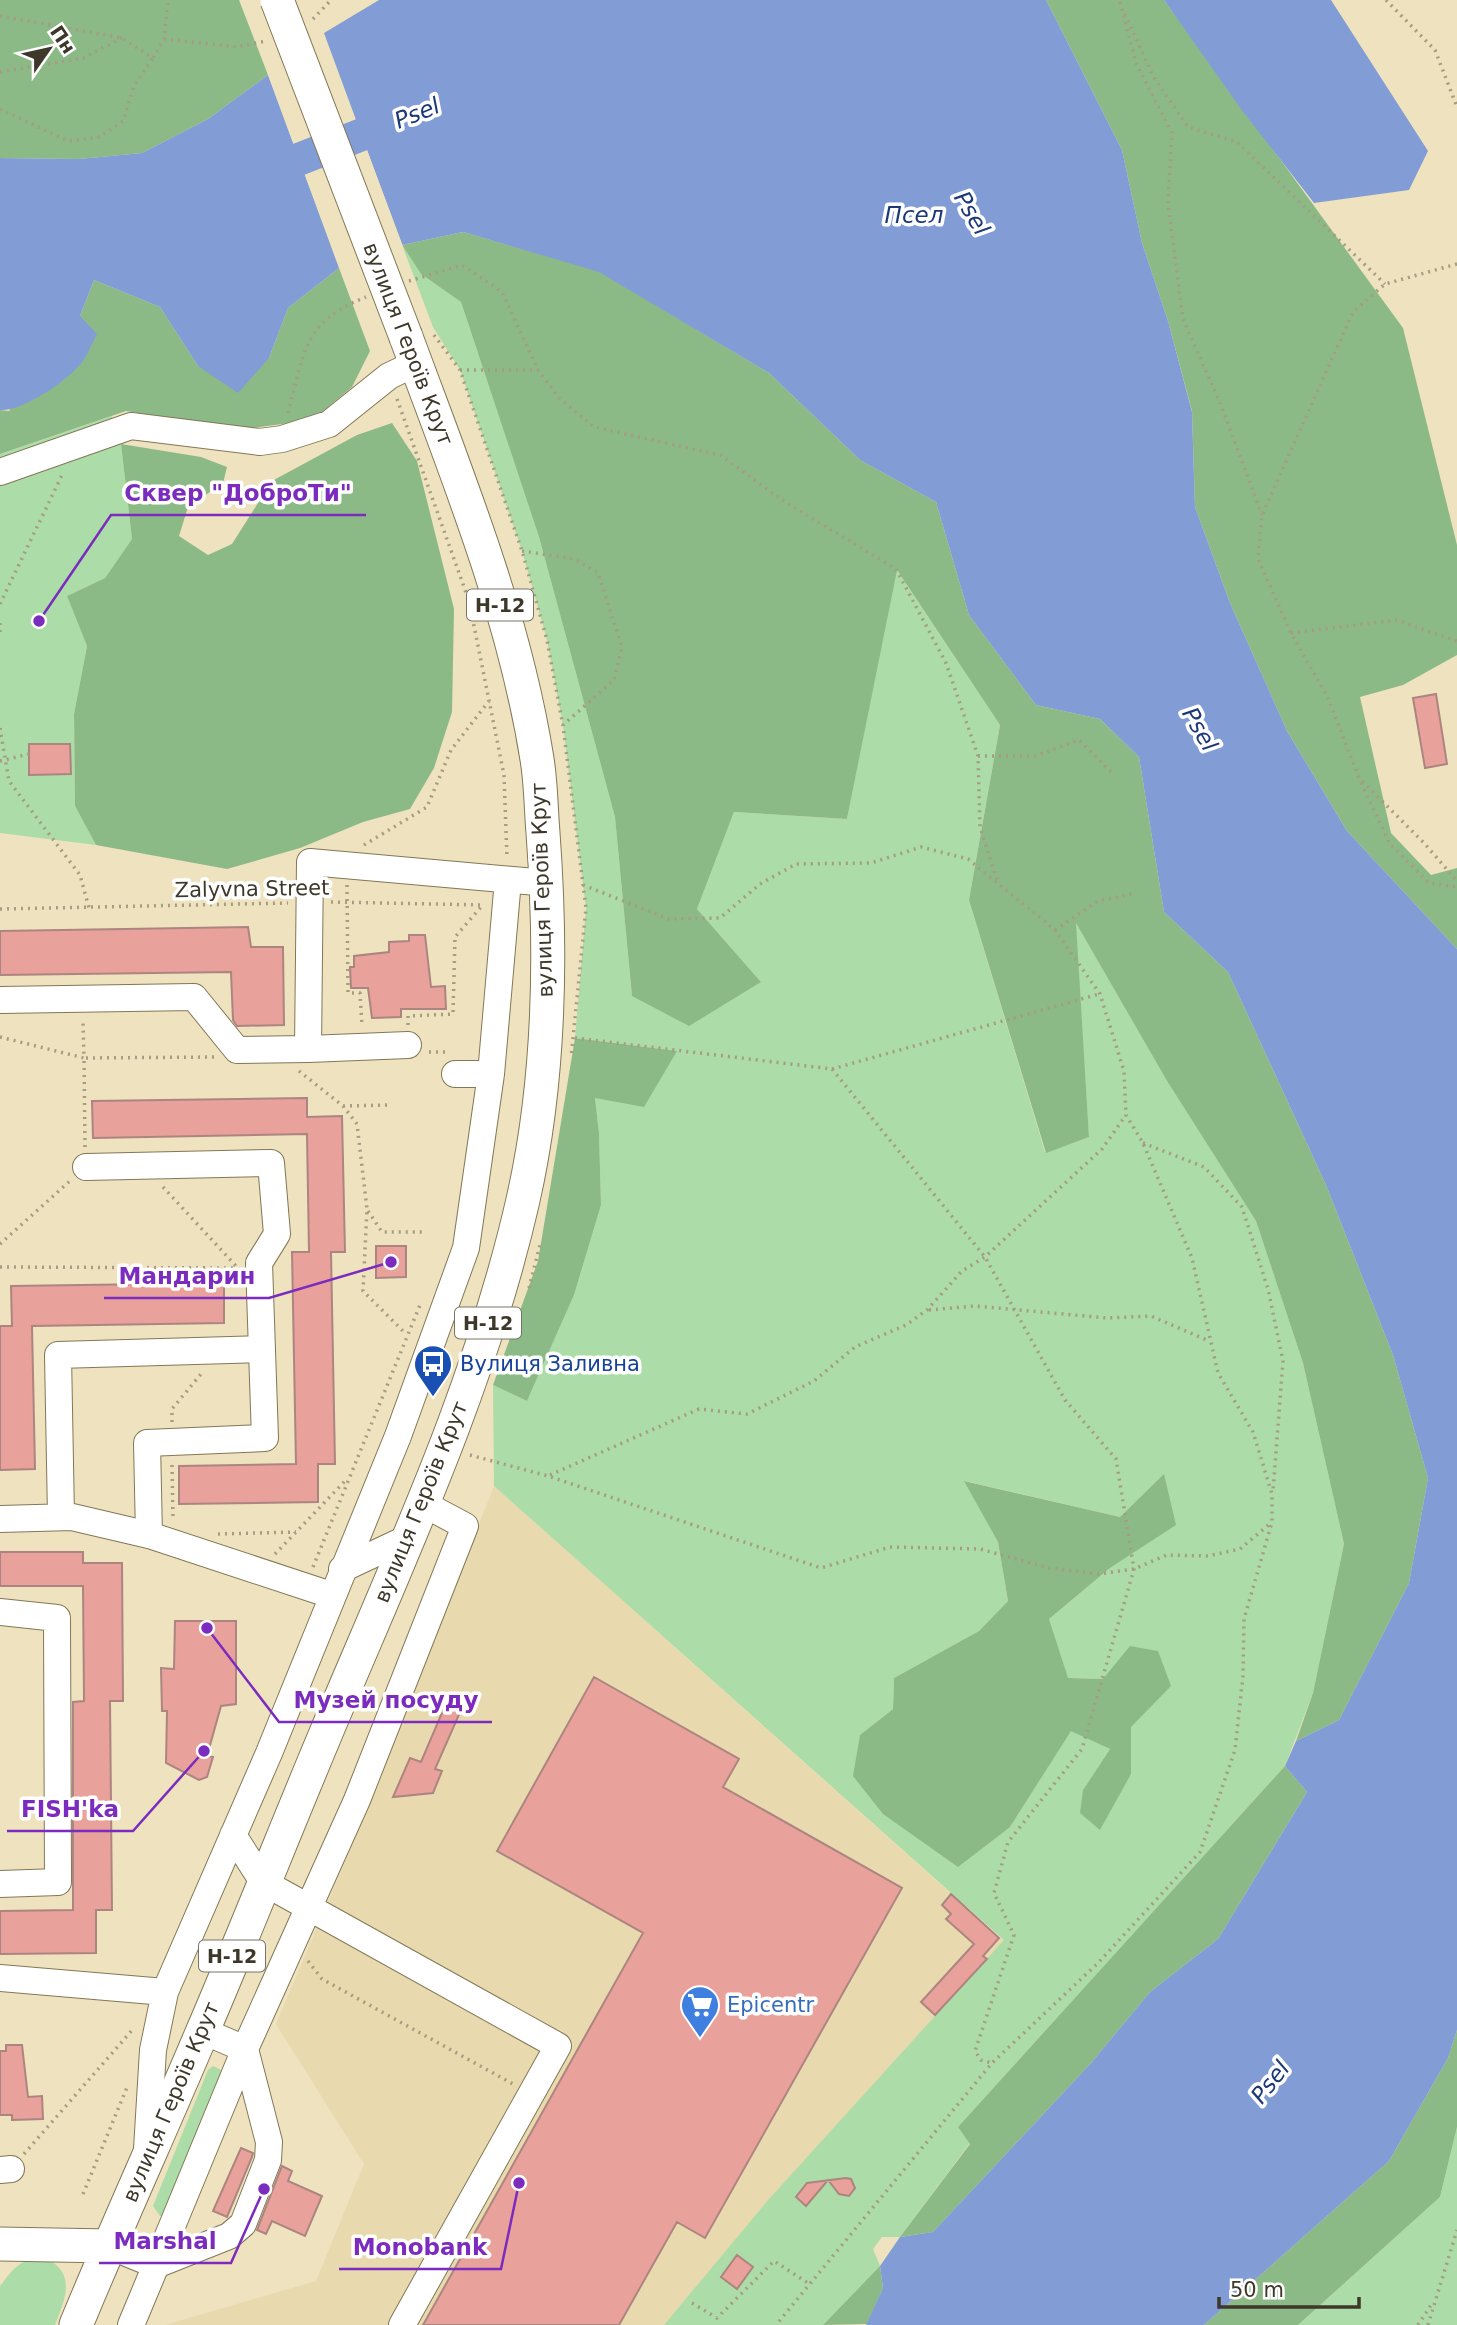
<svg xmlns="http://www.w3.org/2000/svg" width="1457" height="2325" font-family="'DejaVu Sans',sans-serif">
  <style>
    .built { fill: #e8d9ae }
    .green { fill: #acdca7; fill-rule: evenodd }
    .forest { fill: #8cba87 }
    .water { fill: #829dd5 }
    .pier { fill: #eee2bf }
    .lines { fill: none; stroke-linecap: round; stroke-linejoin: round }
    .river { stroke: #829dd5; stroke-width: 33 }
    .building { fill: #e9a19b; stroke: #ac8581; stroke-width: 2 }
    .minor-casing { stroke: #827756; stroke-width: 28 }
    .major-casing { stroke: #827756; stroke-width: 35 }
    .path { stroke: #a59c81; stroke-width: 3.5; stroke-dasharray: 2 5; stroke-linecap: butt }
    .minor { stroke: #fff; stroke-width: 26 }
    .major { stroke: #fff; stroke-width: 33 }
    .major-bridge-casing { stroke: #827756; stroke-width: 35; stroke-linecap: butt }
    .major-bridge { stroke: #fff; stroke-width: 33 }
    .labels { text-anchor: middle; stroke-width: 7; stroke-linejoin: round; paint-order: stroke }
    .shield { fill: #fff; stroke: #77746a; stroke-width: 2 }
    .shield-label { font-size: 19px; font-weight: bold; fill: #3d382a }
    .street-label { font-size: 21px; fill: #3d382a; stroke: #fff }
    .transit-label { font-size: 21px; fill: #164399; stroke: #fff; text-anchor: start }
    .shop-label { font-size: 21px; fill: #366cbe; stroke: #fff; text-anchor: start }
    .water-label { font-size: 23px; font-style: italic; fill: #1b3778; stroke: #fff }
    .leader { fill: none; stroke: #7b2cbf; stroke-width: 2.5 }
    .callout-dot { fill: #7b2cbf; stroke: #fff; stroke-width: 2.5 }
    .callout-label { font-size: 23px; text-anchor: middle; font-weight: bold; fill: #7b2cbf; stroke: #fff; stroke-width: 7; stroke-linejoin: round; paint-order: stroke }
  </style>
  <rect width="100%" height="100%" fill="#eee2bf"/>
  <path class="built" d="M494,1486L1004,1941L769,2199L664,2325H165L316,2281L364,2164L276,2024L370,1803Z"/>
  <path class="green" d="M402,245L421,274L461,302L539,537L615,817L632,996L761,982L697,909L734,812L847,819L896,569L1000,725L969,900L1045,1152L1089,1137L1075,921L1167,1081L1256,1221L1303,1363L1344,1544L1313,1693L1285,1766L958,2127L970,2143L900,2237H882L873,2249L880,2266L823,2325H664L769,2199L1004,1940L494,1486L493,1385L527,1401L574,1295L601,1205L599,1133L595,1098L677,1051L575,1038L586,908L563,726L547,640L522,551L460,370L433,327ZM1164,1475L1175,1525L1110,1568L1049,1619L1067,1678L1103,1679L1131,1727V1774L1083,1790L1110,1749L1071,1730L1010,1827L860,1735L893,1709L894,1678L979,1631L1008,1601L998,1542L965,1481L1120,1517Z
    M112,416L121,444L132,539L105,578L67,596L87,646L74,714L75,806L96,845L0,833V454Z
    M213,2066L223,2071L164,2216H160L153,2206L208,2070Z
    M1457,2127V2325H1298L1440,2197Z
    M46,2258C77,2274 65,2299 55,2325H0V2286C16,2266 19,2259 46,2258Z"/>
  <path class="forest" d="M0,0H239L268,75L208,119L142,153L79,159L0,158Z
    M1046,0H1164L1403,328L1457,545V655L1403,685L1360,697L1391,833L1431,875L1457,868V949L1347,831L1287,731L1230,603L1195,507L1192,411L1168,321L1142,243L1122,150Z
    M463,232L599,271L769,373L860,460L936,502L969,615L1036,705L1100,719L1139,757L1164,912L1228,972L1326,1185L1393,1355L1428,1478L1409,1583L1339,1720L1296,1741L1313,1693L1344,1544L1303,1363L1256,1221L1167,1081L1076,923L1089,1137L1046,1153L969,900L1000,725L897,570L847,819L734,812L697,909L761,982L689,1026L632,996L615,817L539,537L461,302L421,274L402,245Z
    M339,268L370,351L352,387L312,420L238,430L126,411L0,454V410L9,411L80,316L94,280L160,307L198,366L269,358L288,308Z
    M392,423L417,461L454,609L452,712L434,768L410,809L363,822L300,848L227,869L96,845L75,806L74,714L87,646L67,596L105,578L132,539L121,444L201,457L227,467L223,483L188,507L179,536L208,555L232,544L272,481L357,435Z
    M575,1038L677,1051L644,1107L595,1098L599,1133L601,1205L574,1295L527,1401L493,1385L538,1261Z
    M1164,1474L1176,1525L1110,1568L1049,1619L1068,1678L1103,1679L1130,1646L1158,1651L1171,1686L1131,1727V1774L1100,1830L1080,1813L1083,1790L1110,1749L1071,1731L1010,1827L958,1867L883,1814L853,1776L860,1735L893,1709L894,1678L979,1631L1008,1601L998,1542L964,1481L1120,1517Z
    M1285,1766L1307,1792L1218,1939L1150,1992L1091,2063L933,2232L900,2237L970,2144L958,2127Z
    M1457,2030V2127L1440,2197L1298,2325H1204L1389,2161L1448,2058Z
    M880,2266L883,2288L867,2324L823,2325Z"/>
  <path class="water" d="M379,0H1046L1122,150L1142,243L1168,321L1192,412L1195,507L1230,603L1287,731L1347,831L1457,949V2030L1448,2058L1389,2161L1204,2325H866L883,2288L880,2266L900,2237L933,2232L1091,2063L1150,1992L1218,1939L1307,1792L1285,1766L1296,1741L1339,1720L1409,1583L1428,1478L1393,1355L1326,1185L1228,972L1164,912L1139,757L1100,719L1036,705L969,615L936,502L860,460L769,373L599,272L463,232L402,245L324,33Z
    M1164,0H1331L1428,151L1409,190L1314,203L1241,109Z
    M268,75L339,268L288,308L269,358L238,393L198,366L160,307L94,280L80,316L97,334C91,345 86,360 77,368C63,383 21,412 0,410V158L79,159L142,153L208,119Z"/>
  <path class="pier" d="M322,30L404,249L399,246L320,34Z
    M267,72L271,74L343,267L341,272Z"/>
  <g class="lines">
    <path class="river" d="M259,175L404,118"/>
  </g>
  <path class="building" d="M1436,694L1447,764L1425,768L1413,698Z
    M29,744H70L71,774L29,775Z
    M248,927L251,947H283L284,1025L237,1026L233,1020L231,972L0,975V931Z
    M409,935H425L431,987L445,986L446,1009H401V1017L372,1018L368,988H351L350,967H354V956L389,952V942L409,941Z
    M307,1098V1117L342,1116L345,1252H331L335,1464H318V1502L179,1504V1466L296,1464L292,1252H309L307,1134L93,1138L92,1101Z
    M376,1246H406V1277L376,1278Z
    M224,1283V1323L32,1326L35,1469L0,1470V1326H12L11,1286Z
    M0,1552H83V1563H122L123,1701H110L112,1910H96V1953L0,1954V1911L73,1910V1702L84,1701L83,1586H0Z
    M175,1621H236V1704L221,1706L207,1756L213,1757L207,1777L199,1780L166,1763L167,1711H162L161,1668L174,1669Z
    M594,1677L739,1759L723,1787L902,1888L705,2238L677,2222L619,2325H423L643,1933L497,1851Z
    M450,1694L465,1701L435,1769L442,1771L433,1793L393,1797L410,1758L421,1762Z
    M951,1894L999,1938L983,1956L987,1959L935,2015L921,2002L974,1944L946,1919L951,1914L942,1905Z
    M6,2045H22L28,2097L42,2096L43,2119L12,2120V2115H0V2051H6Z
    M241,2148L253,2153L252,2157L227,2217L213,2211Z
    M282,2166L292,2171L288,2181L322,2196L305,2236L272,2221L266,2234L257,2230Z
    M846,2178L851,2179L855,2188L849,2196L839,2194L828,2180L806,2206L796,2197L807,2183Z
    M737,2255L753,2267L737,2289L721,2277Z"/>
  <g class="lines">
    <defs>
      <path id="minor" d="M0,472L131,426L260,442L282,439L329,424L389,376L416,363
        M0,1000L194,997L237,1050L308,1049L310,862L547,883
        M308,1049L408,1045
        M455,1074H491
        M86,1167L271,1163L277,1234L259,1263L265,1438L147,1443L149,1535
        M61,1517L58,1355L262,1349
        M0,1519L72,1517L149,1535L331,1595
        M342,1569L408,1538
        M0,1612L57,1618L58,1882L0,1884
        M233,1835L263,1882L558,2046L402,2325
        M0,1978L165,1992
        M203,2031L245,2049
        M147,2149L153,2050L165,1992L269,1753L398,1436L466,1248L491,1074L508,880
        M0,2170L11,2169
        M109,2246L156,2265L131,2325
        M156,2265L245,2049L357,1800L465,1526L422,1503
        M156,2265L229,2236L243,2224L268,2160L269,2142L245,2049"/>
      <path id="major" d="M0,2244L109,2246
        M76,2325C116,2228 160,2132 201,2035C244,1935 284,1833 326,1733C399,1559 481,1385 523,1200C550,1081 552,954 543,833C541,809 541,783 537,759C514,614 457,475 406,337"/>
    </defs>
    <use href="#minor" class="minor-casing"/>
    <use href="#major" class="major-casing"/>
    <path class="path" d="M1386,0L1435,50L1457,107
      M1120,2L1136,63L1172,133L1168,203L1183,319L1221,405L1262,515
      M1125,14L1153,76L1188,127L1237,142L1385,284
      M0,16L122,38L153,58L164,39L168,0
      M313,19L331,0
      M164,39L237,47L266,41
      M0,72L83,58L122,38
      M0,109L68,141L100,137L123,121L134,86L153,58
      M1457,264L1385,284L1353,312L1262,515L1258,559L1291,633L1328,698L1359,778L1424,843L1457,881
      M409,281L462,265L502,292L538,370L559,398L594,427L720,455L785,502L896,569L946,663L978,756L980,827L998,883
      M434,335L460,370L522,551L547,640L563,726L586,908L571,1058
      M460,370H538
      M397,399L469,601L504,775L507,858
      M288,413C304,354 302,322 366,297
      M522,551L575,559L598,573L622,647L614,680L563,725
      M0,604L63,473
      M0,623V637
      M1291,633L1396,620L1457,641
      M0,728L9,781L80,875L89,908
      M978,756H1035L1079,740L1114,775
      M0,761L29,754
      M1361,783L1390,844L1429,883L1457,887
      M364,845L427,807L451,750L489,701
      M347,885L348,993H360L362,1026
      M583,885L669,919L720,918L760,884L796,864L871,863L921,847L968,859L1055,930L1100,994L1124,1071L1126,1115L1143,1143L1192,1258L1218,1373L1253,1432L1272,1494V1522L1244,1619L1243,1676L1235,1750L1200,1852L1098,1963L992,2063L776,2325
      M331,902L484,905
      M0,909L288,903
      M1055,930L1098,901L1132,894
      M408,1025V1016L453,1014L455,937L481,907
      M0,1037L84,1058L83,1021
      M575,1038L832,1069L985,1257L1065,1400L1116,1459L1134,1569L1082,1749L1008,1842L994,1893L1014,1935L975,2051L981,2060L992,2063
      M429,1052H449
      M832,1069L1099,994
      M299,1071L343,1106L357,1124L367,1209L363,1291L406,1334
      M343,1106L389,1105
      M1143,1143L1204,1167L1242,1207L1268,1289L1283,1361L1273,1491
      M85,1147L84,1058L215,1057
      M163,1187L236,1266
      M368,1211L382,1232H424
      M0,1244L71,1180
      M0,1267L237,1268
      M529,1288L540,1245
      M929,1310L975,1306L1107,1318L1151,1316L1209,1341
      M172,1422V1409L201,1374
      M470,1455L548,1476L821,1568L890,1547L980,1549L1049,1568L1099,1574L1134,1569L1167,1555L1208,1556L1240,1549L1272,1522
      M172,1465L173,1520
      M550,1475L699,1409L747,1414L814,1381L855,1347L906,1325L927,1310L962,1271L985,1257L1102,1149L1126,1115
      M218,1534L296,1532
      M275,1554L347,1479
      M313,1567L420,1305
      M308,1961L322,1979L513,2084
      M24,2154L134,2028
      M83,2194L128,2085
      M692,2303L717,2318L774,2261L811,2285
      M1418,2325L1431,2305
      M1428,2325L1457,2230"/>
    <use href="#minor" class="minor"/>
    <use href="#major" class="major"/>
    <defs>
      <path id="major-bridge" d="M277,0L406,337"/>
    </defs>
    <use href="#major-bridge" class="major-bridge-casing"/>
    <use href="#major-bridge" class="major-bridge"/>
  </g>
  <defs>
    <symbol id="bus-pin" viewBox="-11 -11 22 30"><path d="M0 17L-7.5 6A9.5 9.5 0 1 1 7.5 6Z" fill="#1a4fb4" stroke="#fff"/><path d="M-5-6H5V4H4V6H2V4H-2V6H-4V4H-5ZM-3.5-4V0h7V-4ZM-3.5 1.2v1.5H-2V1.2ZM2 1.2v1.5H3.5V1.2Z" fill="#fff"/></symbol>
    <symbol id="supermarket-pin" viewBox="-11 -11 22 30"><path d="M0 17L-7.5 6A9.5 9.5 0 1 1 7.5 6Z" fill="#3f7fe0" stroke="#fff"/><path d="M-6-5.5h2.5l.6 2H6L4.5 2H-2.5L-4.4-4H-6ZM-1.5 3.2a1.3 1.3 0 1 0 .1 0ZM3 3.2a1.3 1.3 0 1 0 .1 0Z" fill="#fff"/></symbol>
  </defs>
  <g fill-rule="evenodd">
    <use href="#bus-pin" x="411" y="1342" width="44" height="60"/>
    <use href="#supermarket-pin" x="678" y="1983" width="44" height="60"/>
  </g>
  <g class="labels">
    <g class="shield">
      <rect x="467" y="589.5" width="66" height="31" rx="5"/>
      <rect x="455" y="1307.5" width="66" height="31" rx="5"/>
      <rect x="199" y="1940.5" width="66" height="31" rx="5"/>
    </g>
    <g class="shield-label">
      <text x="500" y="612">Н-12</text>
      <text x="488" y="1330">Н-12</text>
      <text x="232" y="1963">Н-12</text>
    </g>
    <g class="street-label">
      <text transform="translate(408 344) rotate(69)" y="7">вулиця Героїв Крут</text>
      <text transform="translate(252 889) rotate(-1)" y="7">Zalyvna Street</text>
      <text transform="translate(542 890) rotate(-92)" y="7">вулиця Героїв Крут</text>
      <text transform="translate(421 1502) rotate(-68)" y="7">вулиця Героїв Крут</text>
      <text transform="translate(171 2102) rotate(-67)" y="7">вулиця Героїв Крут</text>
    </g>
    <g class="transit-label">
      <text x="460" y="1371">Вулиця Заливна</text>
    </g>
    <g class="shop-label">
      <text x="727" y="2012">Epicentr</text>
    </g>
    <g class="water-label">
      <text transform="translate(417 113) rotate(-22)" y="8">Psel</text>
      <text transform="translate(972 213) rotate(59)" y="8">Psel</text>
      <text x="914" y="223">Псел</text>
      <text transform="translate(1200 729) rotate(60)" y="8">Psel</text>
      <text transform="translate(1270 2082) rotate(-52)" y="8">Psel</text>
    </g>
  </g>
  <path class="leader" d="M39 621L111 515H366M391 1262L269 1298H104M207 1628L279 1722H492M204 1751L133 1831H7M264 2189L231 2263H99M519 2183L501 2269H339"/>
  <g class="callout-dot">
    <circle cx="39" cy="621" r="7"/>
    <circle cx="391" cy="1262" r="7"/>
    <circle cx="207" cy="1628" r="7"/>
    <circle cx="204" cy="1751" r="7"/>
    <circle cx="264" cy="2189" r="7"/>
    <circle cx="519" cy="2183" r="7"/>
  </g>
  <g class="callout-label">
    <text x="238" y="501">Сквер "ДоброТи"</text>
    <text x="187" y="1284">Мандарин</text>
    <text x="386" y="1708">Музей посуду</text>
    <text x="70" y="1817">FISH'ka</text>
    <text x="165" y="2249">Marshal</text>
    <text x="420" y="2255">Monobank</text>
  </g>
  <g transform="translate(49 49) rotate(56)" stroke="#ffffff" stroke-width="5" paint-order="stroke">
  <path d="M0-5L12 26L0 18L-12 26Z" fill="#3d382a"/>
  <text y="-10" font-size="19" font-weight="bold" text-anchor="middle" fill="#3d382a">Пн</text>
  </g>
  <path d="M1219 2297v10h140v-10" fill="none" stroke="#3d382a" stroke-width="3.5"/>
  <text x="1230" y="2297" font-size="21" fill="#3d382a" stroke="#ffffff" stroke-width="5" paint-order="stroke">50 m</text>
</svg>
